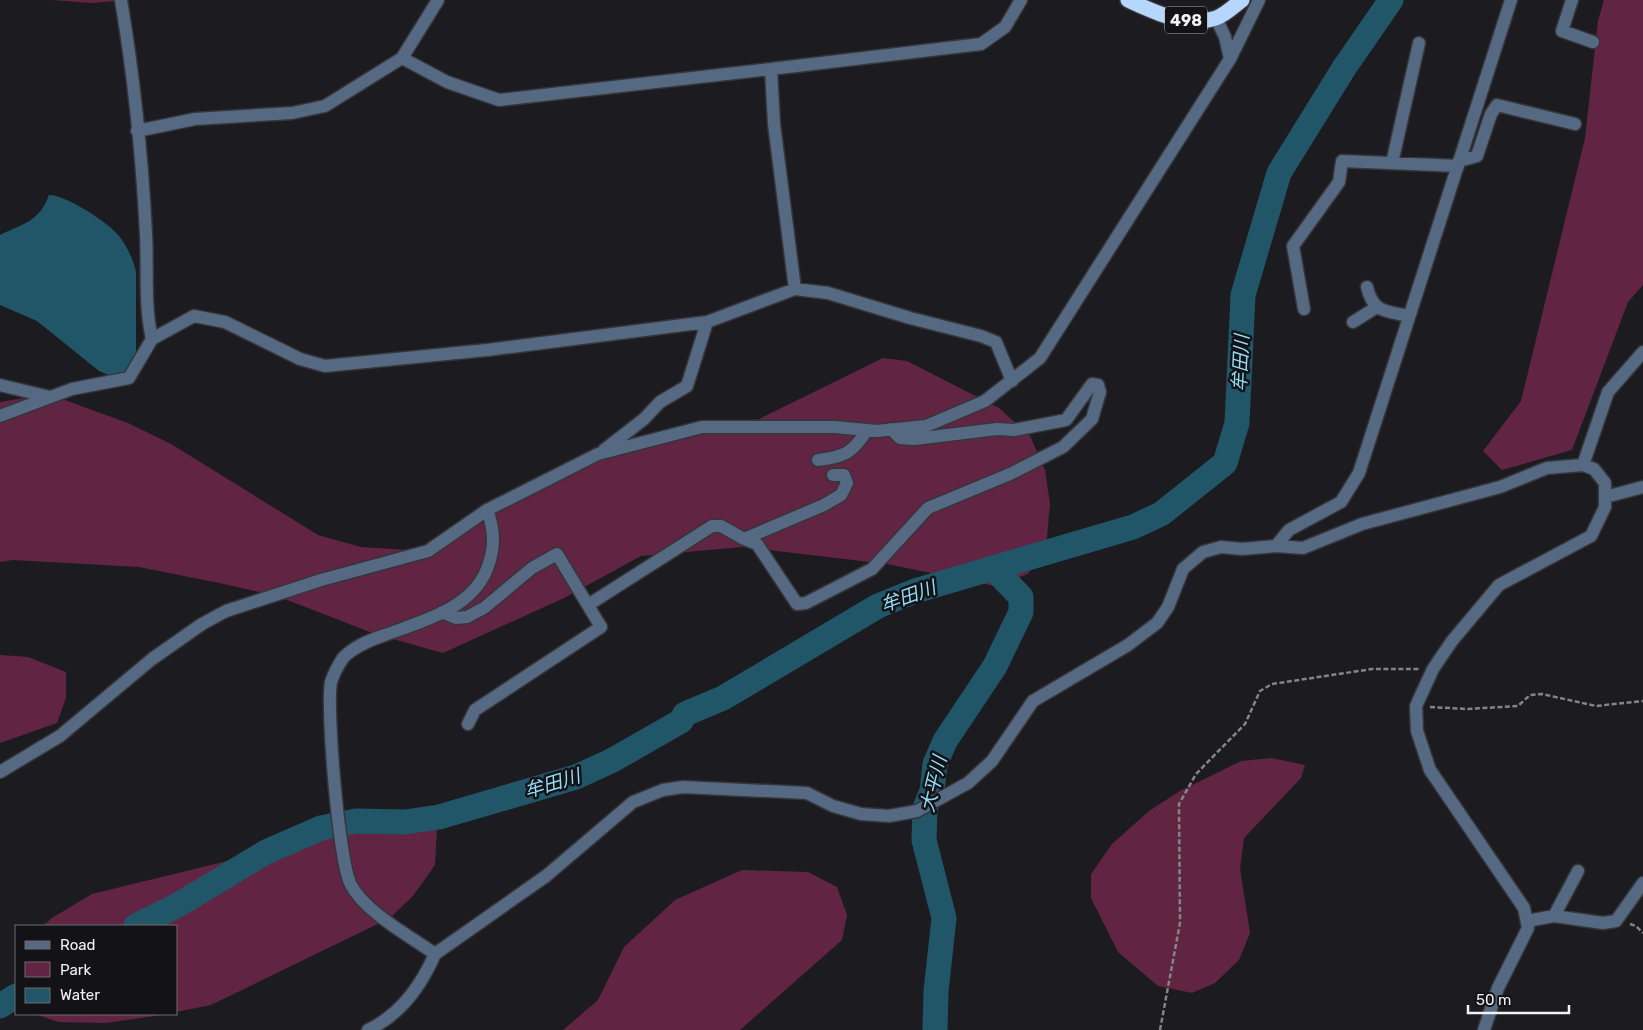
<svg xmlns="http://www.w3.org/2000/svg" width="1643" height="1030" font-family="Rubik,'Noto Sans JP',sans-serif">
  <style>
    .green { fill: #612443 }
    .water { fill: #205668 }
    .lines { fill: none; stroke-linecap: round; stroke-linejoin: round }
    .river { stroke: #205668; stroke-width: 25 }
    .minor-casing { stroke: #36363a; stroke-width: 15 }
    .highway-casing { stroke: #36363a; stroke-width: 18 }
    .path { stroke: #858588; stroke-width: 2.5; stroke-dasharray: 5 2.5; stroke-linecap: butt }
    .minor { stroke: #556983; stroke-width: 12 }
    .highway { stroke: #b7d6fc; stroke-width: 15 }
    .labels { text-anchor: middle; stroke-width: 5; stroke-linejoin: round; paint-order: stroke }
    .shield { fill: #131317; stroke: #afafb2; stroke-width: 1 }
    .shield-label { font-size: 16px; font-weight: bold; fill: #f2f2f5 }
    .water-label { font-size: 19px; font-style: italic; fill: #93dcf6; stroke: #131317 }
  </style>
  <rect width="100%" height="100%" fill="#1c1c20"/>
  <path class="green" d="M51,0H127L92,3Z
    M1604,0H1643V285L1628,302L1572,450L1502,470L1483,451L1521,401L1585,138L1598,21Z
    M883,358L907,361L999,408L1030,436L1045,470L1050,504L1047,538L1028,574L995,586L887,564L742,547L641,556L564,598L443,653L375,634L277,596L219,583L139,567L13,560L0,562V402L48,394L128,423L171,444L318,535L361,547L409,550L453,541L546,475L577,457L676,436L716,433L747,425Z
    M0,655L28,657L66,672V698L57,723L0,743Z
    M1271,758L1305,765L1301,778L1244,838L1240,869L1250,933L1239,960L1215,983L1192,993L1158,986L1118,952L1091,898V874L1112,844L1149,811L1180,791L1241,761Z
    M400,818L421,821L437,828L435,865L413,896L390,918L211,1005L176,1012V926H43L52,918L92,894L268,851L308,836L341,819Z
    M742,870L808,872L837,887L847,915L842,940L740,1030H563L598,1000L624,947L675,900Z
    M34,1014H169L106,1023L59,1022Z"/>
  <path class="water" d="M49,195C66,195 108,222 119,236C127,247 133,258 136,272V360L130,372L113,377L99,371L37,321L0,305V235C24,223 39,222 49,195Z"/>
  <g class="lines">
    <path class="river" d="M136,926L178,905L266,852L321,828L356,821L405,822L439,817L576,777L611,761L681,721L685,714L723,698L878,606L915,591L1133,527L1161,514L1225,463L1237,423L1243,295L1279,173L1344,68L1391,0
      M0,1006L16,996
      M935,1030L936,991L944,918L924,840L925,808L932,791L935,764L945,741L995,666L1021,612V597L993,568"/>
    <defs>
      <path id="minor" d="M121,0C134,77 142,156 146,234C148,270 144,304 152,339
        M1572,0L1562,31L1593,42
        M402,58L447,82L499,100L771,69
        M1230,59L1259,0
        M137,131L195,119L292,113L325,106L402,58L438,0
        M1459,161L1477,156L1491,114L1497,105L1575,124
        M1392,163L1419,43
        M1367,287C1373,313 1386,311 1409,316
        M795,289L774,124L771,69L981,44L1005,27L1021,0
        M1304,309L1293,246L1339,182L1342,161L1458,166
        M1353,322L1377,307
        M0,385L50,397
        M0,416L72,389L129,378L152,339L194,316L225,322L300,359L325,366L487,350L707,322L795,289L828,293L910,318L981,336L996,342L1012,381
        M604,450L644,419L660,402L687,386L707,322
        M818,460C844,457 853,453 867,430
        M1583,465L1608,392L1643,352
        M1605,497L1643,487
        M744,539L757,544L797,604L806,603L872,569L928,508L1010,474L1063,447L1092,419L1100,392L1098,385L1092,384L1066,420L1014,430L997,429L915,439L900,438L891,429
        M1276,546L1289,530L1341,502L1359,473L1511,0
        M588,605L712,526H721L744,539L824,505L841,495L847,483L844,475H833
        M442,612L456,618L467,617L484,608L532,568L557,554L601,627L475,710L468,724
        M0,772L60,736L152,659L202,624L226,611L321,580L428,551L487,510L598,454L702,427H835L877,431L926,426L985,401L1040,358L1230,59L1225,37L1216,18
        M1554,916L1603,923L1616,921L1643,883
        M1527,921L1554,916L1578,871
        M435,954C410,936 365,912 351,885C339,863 326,708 331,682C333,676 339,664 343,658C353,647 368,641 382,636C419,622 471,610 487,569C495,548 495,531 487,510
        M368,1030C400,1015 421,986 435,954L546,876L633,802L663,790L683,787L807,793L833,806L861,814L889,816L917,811L968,783L992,761L1033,701L1128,645L1157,623L1168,607L1183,569L1203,552L1221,547L1242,549L1276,546L1303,548L1362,524L1500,487L1547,468L1583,465L1594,469L1605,483V507L1591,536L1499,585L1452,641L1433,669L1416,706L1417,731L1430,770L1524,908L1528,928L1498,988L1484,1030"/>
      <path id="highway" d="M1128,0C1154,12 1186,28 1216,18C1225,15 1234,6 1242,0"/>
    </defs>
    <use href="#minor" class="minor-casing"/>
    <use href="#highway" class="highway-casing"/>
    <path class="path" d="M1430,707L1467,709L1518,706L1530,695L1542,694L1596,706L1643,701
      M1630,924L1636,926L1643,933
      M1160,1030L1180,923L1179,804L1196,774L1245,724L1260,691L1272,684L1372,669H1419"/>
    <use href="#minor" class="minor"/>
    <use href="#highway" class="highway"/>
  </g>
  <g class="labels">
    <rect class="shield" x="1165" y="6.5" width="42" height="27" rx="4"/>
    <g class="shield-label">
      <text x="1186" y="26">498</text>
    </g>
    <g class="water-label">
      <text transform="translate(1240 363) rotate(-87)" y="7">牟田川</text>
      <text transform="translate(908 596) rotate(-20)" y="7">牟田川</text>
      <text transform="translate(552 783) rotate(-17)" y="7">牟田川</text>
      <text transform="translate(933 784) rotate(-76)" y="7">大平川</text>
    </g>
  </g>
  <rect x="15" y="925" width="162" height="90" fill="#131317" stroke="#6c6c70"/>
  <rect x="25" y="941" width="25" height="8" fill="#556983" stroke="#6c6c70"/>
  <text x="60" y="950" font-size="15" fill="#f2f2f5">Road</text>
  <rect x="25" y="962" width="25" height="15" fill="#612443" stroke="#6c6c70"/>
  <text x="60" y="975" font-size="15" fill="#f2f2f5">Park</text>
  <rect x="25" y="988" width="25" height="15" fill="#205668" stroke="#6c6c70"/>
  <text x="60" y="1000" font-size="15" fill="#f2f2f5">Water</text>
  <path d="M1468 1005v8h101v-8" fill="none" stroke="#f2f2f5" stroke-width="2.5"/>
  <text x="1476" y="1005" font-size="15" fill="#f2f2f5" stroke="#131317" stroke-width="4" paint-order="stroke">50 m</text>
</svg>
